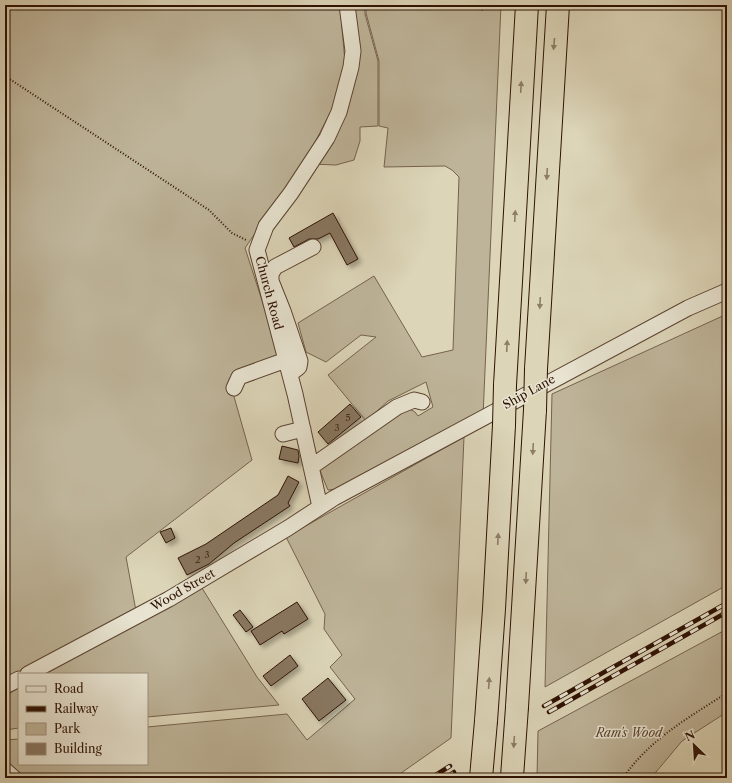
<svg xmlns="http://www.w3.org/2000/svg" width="732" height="783" font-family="'Libre Caslon Text',serif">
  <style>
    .green { fill: #beb499; stroke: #76624e }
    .building { fill: #887761; stroke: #2e1103; filter: url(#shadow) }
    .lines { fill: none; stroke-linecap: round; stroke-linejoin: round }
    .minor-casing { stroke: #5a4230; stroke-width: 17 }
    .highway-casing { stroke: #2e1103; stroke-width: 24 }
    .path { stroke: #2e1103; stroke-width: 2; stroke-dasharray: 1 2; stroke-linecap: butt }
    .minor { stroke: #e8e4d1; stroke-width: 15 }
    .highway { stroke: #dcd5b8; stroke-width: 22 }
    .rail-casing { stroke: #2e1103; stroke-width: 4.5 }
    .rail { stroke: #e8e4d1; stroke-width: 3; stroke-dasharray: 9; stroke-linecap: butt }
    .highway-bridge-casing { stroke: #2e1103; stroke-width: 24; stroke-linecap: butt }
    .highway-bridge { stroke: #dcd5b8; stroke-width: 22 }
    .oneway { fill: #8e7d67 }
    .labels { text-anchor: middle; stroke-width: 3; stroke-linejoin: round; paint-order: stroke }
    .number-label { font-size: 10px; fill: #442a1a }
    .street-label { font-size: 12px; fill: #2e1103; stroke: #e8e4d1 }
    .park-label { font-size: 12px; font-style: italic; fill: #594230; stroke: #e8e4d1 }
  </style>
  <defs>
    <filter id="shadow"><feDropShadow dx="3.5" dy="3.5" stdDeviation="2" flood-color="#0004"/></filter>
  </defs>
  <rect width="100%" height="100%" fill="#dcd5b8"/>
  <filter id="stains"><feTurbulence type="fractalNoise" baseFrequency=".005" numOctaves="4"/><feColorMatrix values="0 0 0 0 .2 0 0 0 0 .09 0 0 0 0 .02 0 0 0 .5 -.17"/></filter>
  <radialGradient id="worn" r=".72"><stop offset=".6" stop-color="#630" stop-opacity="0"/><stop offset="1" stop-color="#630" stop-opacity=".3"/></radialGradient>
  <path class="green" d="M5,5H340L345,62L334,105L308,156L245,248L281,359L229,379L252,460L126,557L136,611L5,680Z
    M348,5H365V14L378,61V126L360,127V141L354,160L336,165L311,164L345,92Z
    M366,5H483L482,11L483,5H501L483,416L339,489L328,490L318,466L406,407L415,412L418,416L433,407L426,382L388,401L366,421L328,375L376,337L361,335L326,362L306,352L298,323L374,276L422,357L453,350L459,177L452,170L445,166L384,167L388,128L379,126V61L366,13Z
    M727,314V585L545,687L552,394Z
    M464,437L451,738L394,778H25L5,761V740L19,739V764H147V727L287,714L307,740L355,699L330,667L342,655L324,629L325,614L286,537Z
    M202,588L257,677L279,705L147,717V674H45Z
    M727,629V712L682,741L651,778H537L538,731Z
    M19,688V728L5,730V696Z"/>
  <path class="building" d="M333,213L358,259L347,265L330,233L318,239H309L294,247L289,238Z
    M350,404L361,417L328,444L318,432Z
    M282,446L298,450L299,456L298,463L279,459Z
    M288,476L299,482L288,503L290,506L234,543L209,564L187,575L178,558L206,544L278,495Z
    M171,528L175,538L166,543L160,532Z
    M297,602L308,619L284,634L282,631L260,645L251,631Z
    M240,610L253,627L246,632L233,615Z
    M290,655L298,666L271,686L263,676Z
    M328,678L346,700L319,721L302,699Z"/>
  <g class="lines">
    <defs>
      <path id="minor" d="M290,374L299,367L300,361L283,311L271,281V274L275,267L313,247
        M234,388L239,377L286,360
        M283,434L303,429
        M311,467L397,407L414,400L422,402
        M320,507L295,394L257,250L266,226L291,193L327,138L339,112L351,67L353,51L347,5
        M28,674L169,599L288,528L334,498L688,308L727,291
        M5,686L19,679
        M5,770L14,778"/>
      <path id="highway" d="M536,369L558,5
        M505,385L527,5
        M517,707L535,410
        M486,721L494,609L504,425"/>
    </defs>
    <use href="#minor" class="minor-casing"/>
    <use href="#highway" class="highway-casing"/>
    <path class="path" d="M5,76L209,210L232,233L246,240
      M623,778C649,740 689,717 727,693"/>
    <use href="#minor" class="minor"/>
    <use href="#highway" class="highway"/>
    <defs>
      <path id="rail" d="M544,706L727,603
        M549,712L727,612
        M431,778L450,766
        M446,778L454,772"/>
    </defs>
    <use href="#rail" class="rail-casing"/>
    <use href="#rail" class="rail"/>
    <defs>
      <path id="highway-bridge" d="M535,410L536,369
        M504,425L505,385
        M512,777L517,707
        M481,778L486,721"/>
    </defs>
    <use href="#highway-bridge" class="highway-bridge-casing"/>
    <use href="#highway-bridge" class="highway-bridge"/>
  </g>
  <defs><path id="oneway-solid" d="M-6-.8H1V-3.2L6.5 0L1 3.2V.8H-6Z"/></defs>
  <g class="oneway">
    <use href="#oneway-solid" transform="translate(554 44) rotate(95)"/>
    <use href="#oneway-solid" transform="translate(521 87) rotate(-87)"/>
    <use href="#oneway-solid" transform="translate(547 174) rotate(93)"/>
    <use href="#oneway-solid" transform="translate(515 216) rotate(-87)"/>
    <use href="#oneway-solid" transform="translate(540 303) rotate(93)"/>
    <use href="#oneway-solid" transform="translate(507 346) rotate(-87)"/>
    <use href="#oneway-solid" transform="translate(533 449) rotate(93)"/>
    <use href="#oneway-solid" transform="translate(498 539) rotate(-87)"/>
    <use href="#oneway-solid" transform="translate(526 578) rotate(93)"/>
    <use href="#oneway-solid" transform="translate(489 683) rotate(-86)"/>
    <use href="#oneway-solid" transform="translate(514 742) rotate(94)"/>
  </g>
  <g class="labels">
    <g class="number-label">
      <text x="348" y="421">5</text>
      <text x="337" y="431">3</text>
      <text x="207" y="558">3</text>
      <text x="198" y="563">2</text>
    </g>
    <g class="street-label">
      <text transform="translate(269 293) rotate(75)" y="4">Church Road</text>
      <text transform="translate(529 392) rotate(-29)" y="4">Ship Lane</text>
      <text transform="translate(183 590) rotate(-30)" y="4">Wood Street</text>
    </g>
    <g class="park-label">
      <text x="629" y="737">Ram's Wood</text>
    </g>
  </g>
  <rect width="732" height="783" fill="none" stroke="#dcd5b8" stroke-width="20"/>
  <rect x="6" y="6" width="720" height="771" fill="none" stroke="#2e1103" stroke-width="2"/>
  <rect x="10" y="10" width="712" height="763" fill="none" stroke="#2e1103"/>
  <rect x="18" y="673" width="130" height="92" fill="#e8e4d1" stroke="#9e907f"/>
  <rect x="26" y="686" width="20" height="6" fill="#e8e4d1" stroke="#9e907f"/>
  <text x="54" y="693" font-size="12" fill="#2e1103">Road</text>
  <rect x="26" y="706" width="20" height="6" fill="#2e1103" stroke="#9e907f"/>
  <text x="54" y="713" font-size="12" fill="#2e1103">Railway</text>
  <rect x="26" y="723" width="20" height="12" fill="#beb499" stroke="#9e907f"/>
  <text x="54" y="733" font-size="12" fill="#2e1103">Park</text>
  <rect x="26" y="743" width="20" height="12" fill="#887761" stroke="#9e907f"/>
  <text x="54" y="753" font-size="12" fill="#2e1103">Building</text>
  <g transform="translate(694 745) rotate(335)" stroke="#e8e4d1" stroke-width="3" paint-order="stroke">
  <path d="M0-3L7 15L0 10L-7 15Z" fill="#2e1103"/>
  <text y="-6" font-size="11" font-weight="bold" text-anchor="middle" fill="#2e1103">N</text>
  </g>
  <rect width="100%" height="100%" filter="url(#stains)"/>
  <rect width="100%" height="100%" fill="url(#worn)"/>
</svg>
